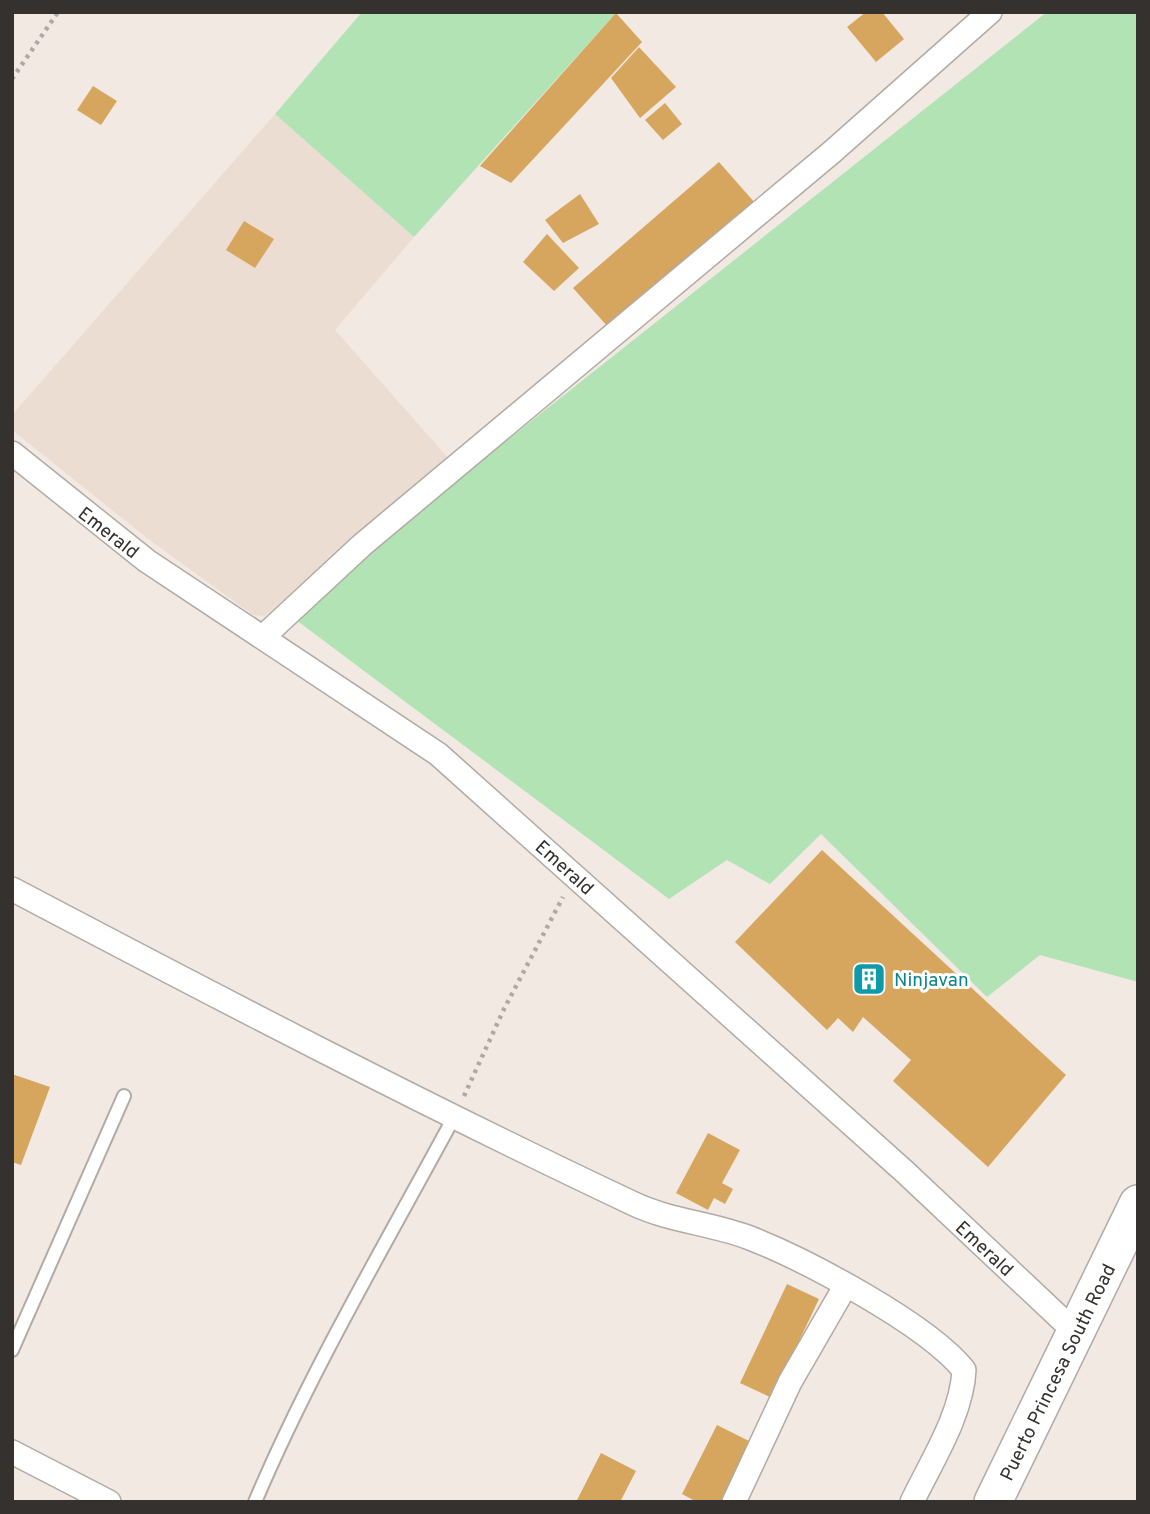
<svg xmlns="http://www.w3.org/2000/svg" width="1150" height="1514" font-family="Overpass,sans-serif">
  <style>
    .built { fill: #ecddd2 }
    .green { fill: #b2e3b4 }
    .building { fill: #d6a65e }
    .lines { fill: none; stroke-linecap: round; stroke-linejoin: round }
    .service-casing { stroke: #b2aaa4; stroke-width: 16 }
    .minor-casing { stroke: #b2aaa4; stroke-width: 26 }
    .primary-casing { stroke: #b2aaa4; stroke-width: 40 }
    .path { stroke: #afa8a3; stroke-width: 4.5; stroke-dasharray: 3.5 5; stroke-linecap: butt }
    .service { stroke: #fff; stroke-width: 12 }
    .minor { stroke: #fff; stroke-width: 23 }
    .primary { stroke: #fff; stroke-width: 37 }
    .labels { text-anchor: middle; stroke-width: 6; stroke-linejoin: round; paint-order: stroke }
    .street-label { font-size: 19px; fill: #34312e; stroke: #fff }
    .culture-label { font-size: 19px; fill: #0d838f; stroke: #fff; text-anchor: start }
  </style>
  <rect width="100%" height="100%" fill="#f2e9e3"/>
  <path class="built" d="M275,114L414,237L335,330L450,460L265,616L253,615L147,538L12,430V415Z"/>
  <path class="green" d="M362,12H617L414,237L275,114Z
    M1047,12H1138V982L1040,955L987,997L821,834L770,884L727,860L669,899L288,614Z"/>
  <path class="building" d="M866,12H882L904,39L876,62L847,27Z
    M616,13L642,42L511,183L480,166Z
    M639,47L676,87L640,118L611,78Z
    M93,86L117,101L101,125L77,110Z
    M665,103L682,124L663,140L645,120Z
    M719,162L755,203L609,328L573,288Z
    M580,194L599,224L563,243L545,220Z
    M244,221L274,239L255,268L226,250Z
    M547,234L579,268L554,291L523,262Z
    M822,850L1066,1075L988,1167L893,1081L911,1060L863,1017L853,1032L838,1018L827,1030L735,942Z
    M12,1074L50,1087L21,1165L12,1162Z
    M708,1133L740,1150L722,1183L733,1189L725,1204L714,1198L708,1210L676,1193Z
    M787,1284L819,1299L772,1398L740,1383Z
    M717,1425L753,1443L723,1502H697L682,1494Z
    M601,1453L636,1471L620,1502H576Z"/>
  <g class="lines">
    <defs>
      <path id="service" d="M12,1350L124,1096
        M255,1502C311,1370 385,1245 453,1119"/>
      <path id="minor" d="M12,453L147,561L438,754L905,1172L1076,1333
        M264,636L362,545L832,152L990,12
        M12,889C217,997 422,1104 632,1203C669,1221 711,1223 750,1238C806,1260 927,1324 964,1370C962,1415 931,1462 912,1502
        M12,1452L109,1502
        M734,1502L790,1382L846,1285"/>
      <path id="primary" d="M993,1502L1138,1204"/>
    </defs>
    <use href="#service" class="service-casing"/>
    <use href="#minor" class="minor-casing"/>
    <use href="#primary" class="primary-casing"/>
    <path class="path" d="M12,79L58,12
      M464,1096L504,1009L563,897"/>
    <use href="#service" class="service"/>
    <use href="#minor" class="minor"/>
    <use href="#primary" class="primary"/>
  </g>
  <defs>
    <symbol id="building-square" viewBox="-11 -11 22 22"><rect x="-9" y="-9" width="18" height="18" rx="4" fill="#0f9aa8" stroke="#fff"/><path d="M-4-6H4V6H1V3H-1V6H-4ZM-2.5-4.3h1.7v1.8h-1.7ZM.8-4.3h1.7v1.8H.8ZM-2.5-1h1.7V.8h-1.7ZM.8-1h1.7V.8H.8Z" fill="#fff"/></symbol>
  </defs>
  <g fill-rule="evenodd">
    <use href="#building-square" x="850" y="960" width="38" height="38"/>
  </g>
  <g class="labels">
    <g class="street-label">
      <text transform="translate(109 532) rotate(38)" y="7">Emerald</text>
      <text transform="translate(565 867) rotate(42)" y="7">Emerald</text>
      <text transform="translate(985 1248) rotate(43)" y="7">Emerald</text>
      <text transform="translate(1057 1372) rotate(-64)" y="7">Puerto Princesa South Road</text>
    </g>
    <g class="culture-label">
      <text x="894" y="986">Ninjavan</text>
    </g>
  </g>
  <rect width="1150" height="1514" fill="none" stroke="#34312e" stroke-width="28"/>
</svg>
